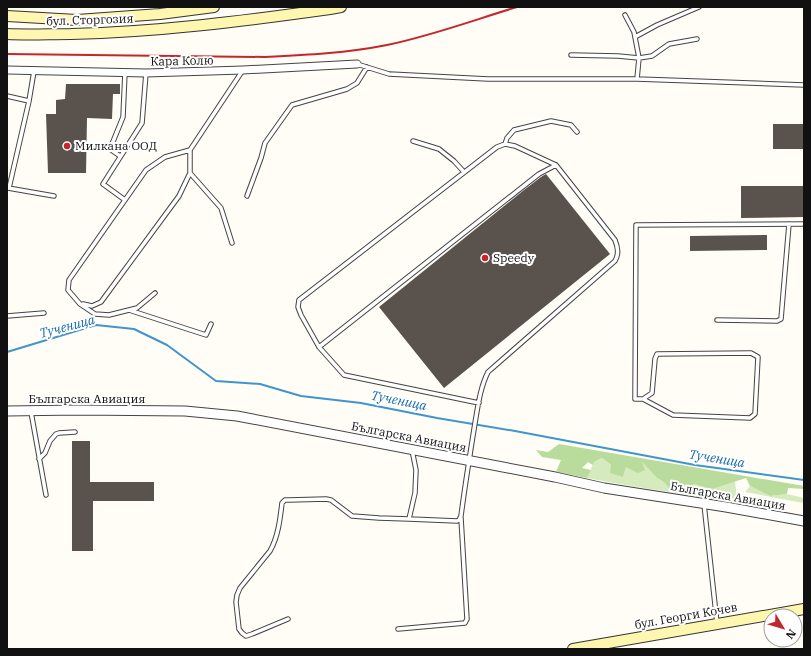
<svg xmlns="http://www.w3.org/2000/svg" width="811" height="656" font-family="'IBM Plex Serif',serif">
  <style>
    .green { fill: #d5ebbd }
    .forest { fill: #b9dc9c }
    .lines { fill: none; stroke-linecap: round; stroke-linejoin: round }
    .stream { stroke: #3f96cf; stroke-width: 2 }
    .building { fill: #5a524d }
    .service-casing { stroke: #444; stroke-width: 5.5 }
    .minor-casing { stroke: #444; stroke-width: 9 }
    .tertiary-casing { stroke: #444; stroke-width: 11 }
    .secondary-casing { stroke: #333; stroke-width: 12 }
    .service { stroke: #fff; stroke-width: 3.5 }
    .minor { stroke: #fff; stroke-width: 7 }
    .tertiary { stroke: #fff; stroke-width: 9 }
    .secondary { stroke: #fff6b0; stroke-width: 10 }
    .rail { stroke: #c4262e; stroke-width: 2 }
    .poi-dot { fill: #c4262e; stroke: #fff; stroke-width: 1.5 }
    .labels { text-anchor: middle; stroke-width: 4; stroke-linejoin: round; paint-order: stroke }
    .street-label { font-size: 12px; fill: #111; stroke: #fff }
    .poi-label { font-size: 12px; fill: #111; stroke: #fff; text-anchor: start }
    .water-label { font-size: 13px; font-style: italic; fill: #1768a6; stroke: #fff }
  </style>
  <rect width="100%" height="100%" fill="#fffdf5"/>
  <path class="green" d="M602,458L611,465L623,477L626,467L645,470L641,461L657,478L664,482L671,490H686L694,484L712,489L735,481L737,499L736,503L619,484L587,478L594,462Z
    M750,486L770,496L787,494L804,498V508L803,503L745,492Z"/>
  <path class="forest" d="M559,444L804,486V489L788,488L787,494L770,496L750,486L746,478L712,489L694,484L686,490H671L664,482L657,478L642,462L645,470L638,473L626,467L623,477L610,473L611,465L602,458L594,462L593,465L588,462L582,468L591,470L587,478L556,472L561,460L542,457L536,450L548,452Z"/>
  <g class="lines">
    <path class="stream" d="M7,352L96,325L134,329L167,345L216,381L260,384L301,396L361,403L437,418L515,431L695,465L804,480"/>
  </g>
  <path class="building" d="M66,84H120V94H113L112,119L87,118L86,173H48L46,114H56V100L65,99Z
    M773,124H804V149H773Z
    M546,174L610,254L444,388L379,307L524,190L541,177Z
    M741,186H804V217L741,218Z
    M767,235V250L690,251V236Z
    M72,441H90V482H154V501H93V551H72Z"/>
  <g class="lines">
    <defs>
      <path id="service" d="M625,15L634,32L639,58L637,79
        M635,37L657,25L699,7
        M571,55L618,56L639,58L652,56L669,44L697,39
        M357,64L389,74L488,79H637L804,85
        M7,96L29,101
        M413,141L439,149L454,161L464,172
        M505,144L507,138L514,130L551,121L571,125L577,132
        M120,156L110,149L123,117L125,72
        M190,173L221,208L232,243
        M8,188L54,196
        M9,188L29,101L34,71
        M247,196L261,158L265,143L292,105L347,89L357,83L367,67
        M125,200L103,184L142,123L146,73
        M155,293L137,308L109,315L95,314L80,304L68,290L69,280L146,170L165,157L190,150L243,70
        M83,304L92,306L101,302L179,196L190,173V150
        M129,310L206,335L211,324
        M7,316L44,313
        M717,320L777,321L781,319L789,224
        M319,347L539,174L556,165
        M643,399L673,415L750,418L755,414L758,357L751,353L657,354L655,359L652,393L643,399H635L636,225L804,224
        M31,412L46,495
        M39,459L45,453L50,441L56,434L59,433L75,432
        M704,504L717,623
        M409,519L415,493L416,470L412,450
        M288,619L252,634L246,636L242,633L239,629L236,602L237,595L240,588L270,551C278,537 280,520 282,503L285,500H289L326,499L331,500L352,516L379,518L409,519L457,521L459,520L461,516C465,485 470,454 475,423C478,406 480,388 488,372L615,261C619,254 618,248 615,240L556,165L515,146L505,144L497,147L299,300L298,307L301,315L319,347L344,375L479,403
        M398,629L465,623L467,619L461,518"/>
      <path id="minor" d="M7,70L146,73L243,70L357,64"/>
      <path id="tertiary" d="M7,411L78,410L185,411L237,416L555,477L604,488L726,507L804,521"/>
      <path id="secondary" d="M7,16L77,20L160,14L214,7
        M7,34C28,35 49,34 71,34C158,32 244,21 330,9L341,7
        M573,649L804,609"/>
    </defs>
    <use href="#service" class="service-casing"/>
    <use href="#minor" class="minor-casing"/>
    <use href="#tertiary" class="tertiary-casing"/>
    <use href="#secondary" class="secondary-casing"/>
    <use href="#service" class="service"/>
    <use href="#minor" class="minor"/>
    <use href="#tertiary" class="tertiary"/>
    <use href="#secondary" class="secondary"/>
    <path class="rail" d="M7,54L265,57C306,55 347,53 387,45C431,36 474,20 517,7"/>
  </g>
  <g class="poi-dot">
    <circle cx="67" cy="146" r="4"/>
    <circle cx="485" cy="258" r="4"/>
  </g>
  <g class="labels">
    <g class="street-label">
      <text transform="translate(90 20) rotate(-2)" y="4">бул. Сторгозия</text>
      <text transform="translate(182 61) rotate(-1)" y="4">Кара Колю</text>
      <text x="87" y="403">Българска Авиация</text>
      <text transform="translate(409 437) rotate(11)" y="4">Българска Авиация</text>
      <text transform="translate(728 496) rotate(10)" y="4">Българска Авиация</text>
      <text transform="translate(686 616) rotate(-10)" y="4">бул. Георги Кочев</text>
    </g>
    <g class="poi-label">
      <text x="75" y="150">Милкана OOД</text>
      <text x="493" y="262">Speedy</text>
    </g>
    <g class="water-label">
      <text transform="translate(67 326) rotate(-15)" y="5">Тученица</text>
      <text transform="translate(399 400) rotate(11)" y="5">Тученица</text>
      <text transform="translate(717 458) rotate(9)" y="5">Тученица</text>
    </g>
  </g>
  <rect width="811" height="656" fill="none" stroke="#111111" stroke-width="16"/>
  <g transform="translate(783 628) rotate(128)"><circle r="19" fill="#ffffff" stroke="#a0a0a0"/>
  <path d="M0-3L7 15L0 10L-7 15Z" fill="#c4262e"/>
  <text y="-6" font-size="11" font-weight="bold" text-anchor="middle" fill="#111111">N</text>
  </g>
</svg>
